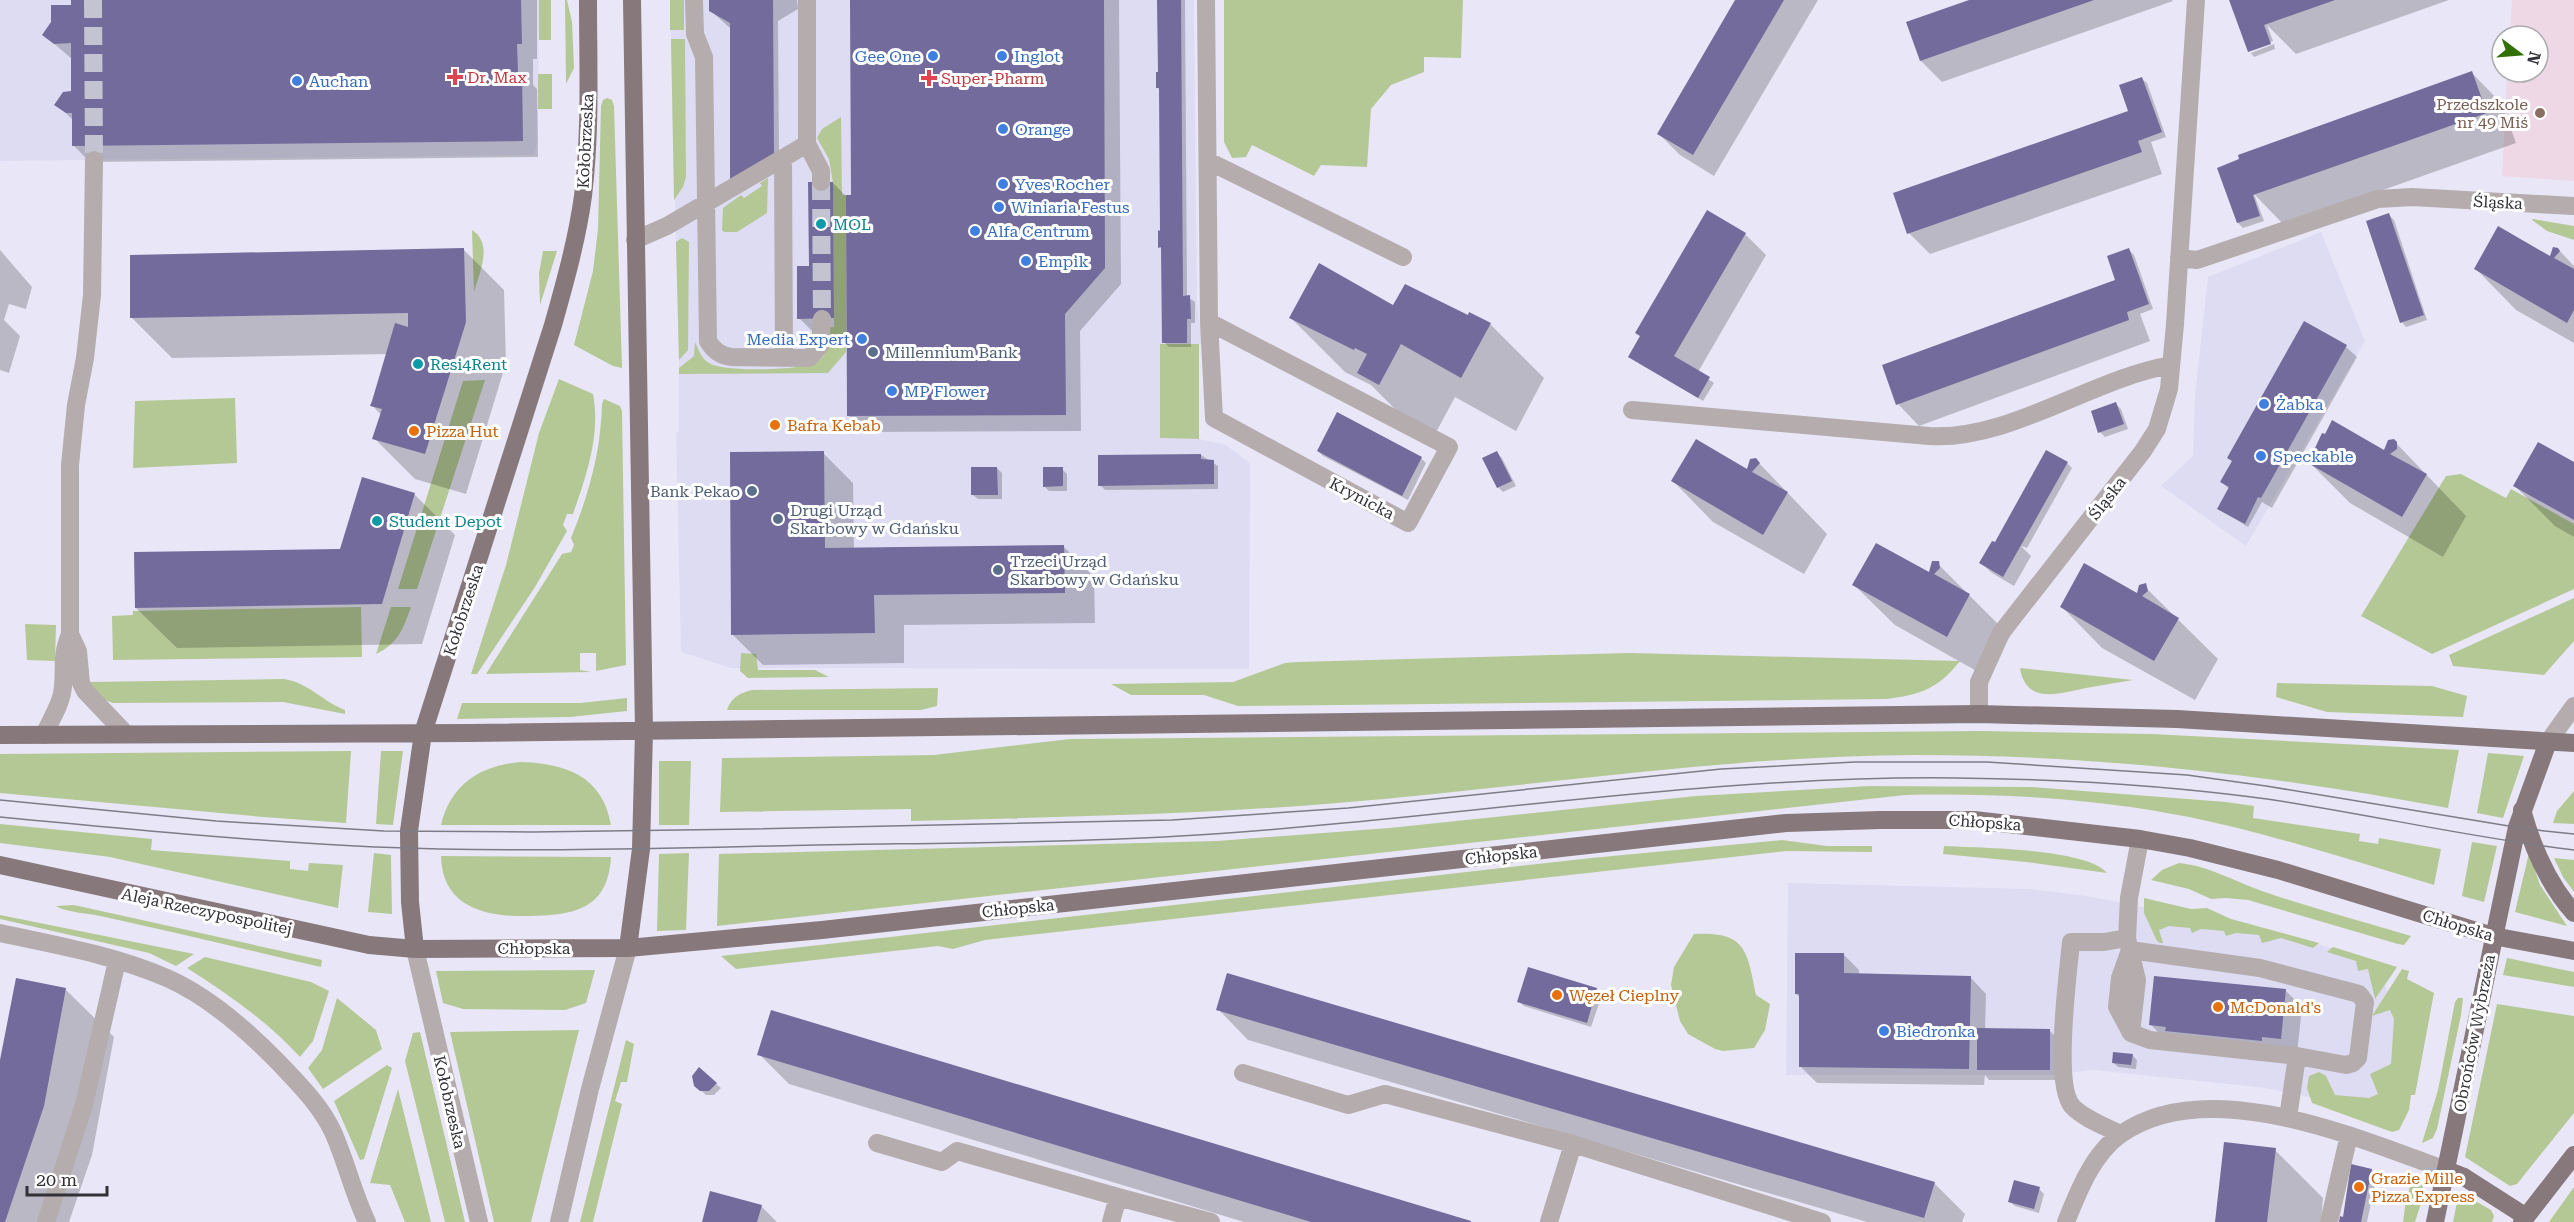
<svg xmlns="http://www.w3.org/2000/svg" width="2574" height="1222" font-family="'Roboto Serif',serif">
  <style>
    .built { fill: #dedcf3 }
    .education { fill: #eed8e6 }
    .green { fill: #b4c895 }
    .shadow { fill: #0003 }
    .building { fill: #726b9b }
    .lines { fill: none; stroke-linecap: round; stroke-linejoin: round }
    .minor-tunnel { stroke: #c4c3d1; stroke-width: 18; stroke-dasharray: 18 9; stroke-linecap: butt }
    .minor { stroke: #b4acad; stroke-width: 18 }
    .major { stroke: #87787b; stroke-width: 18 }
    .tram { stroke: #7d7c86; stroke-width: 1.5 }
    .shop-dot { fill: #3f7fe0; stroke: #fff; stroke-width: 2 }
    .health-dot { fill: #e0444e; stroke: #fff; stroke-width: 2 }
    .education-dot { fill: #8d6e63; stroke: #fff; stroke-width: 2 }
    .culture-dot { fill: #0f9aa8; stroke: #fff; stroke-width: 2 }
    .service-dot { fill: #5c6f8a; stroke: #fff; stroke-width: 2 }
    .food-dot { fill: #e8710a; stroke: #fff; stroke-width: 2 }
    .labels { text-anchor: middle; stroke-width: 6; stroke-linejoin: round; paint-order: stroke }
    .shop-label { font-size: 16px; fill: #366cbe; stroke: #fff; text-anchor: start }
    .health-label { font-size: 16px; fill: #be3a42; stroke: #fff; text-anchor: start }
    .education-label { font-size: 16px; fill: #785e54; stroke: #fff; text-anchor: end }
    .street-label { font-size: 16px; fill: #313137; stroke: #fff }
    .culture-label { font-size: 16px; fill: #0d838f; stroke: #fff; text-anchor: start }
    .service-label { font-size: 16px; fill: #4e5e75; stroke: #fff; text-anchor: start }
    .food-label { font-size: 16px; fill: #c56008; stroke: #fff; text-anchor: start }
  </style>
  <rect width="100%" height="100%" fill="#e9e7f7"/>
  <path class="built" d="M0,0H539L538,141L534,155L0,161Z
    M670,0H1194L1197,300L1202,345L1160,344V438L1199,439L1226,445L1250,463L1249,669L731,668L681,652L676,433L679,432V360Z
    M2321,232L2365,341L2246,546L2161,486L2193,456L2195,394L2208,277Z
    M1788,883L2031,889L2087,896L2164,911L2231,919L2397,967L2385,985L2399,1020L2394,1093L2370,1103L2309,1097L2265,1088L2094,1070L2050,1075H1786Z"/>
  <path class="education" d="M2512,0H2574V181L2502,176L2507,72H2538V36H2510Z"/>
  <path class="green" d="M539,0H551V40H539Z
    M565,0H567L572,22L574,68L566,84Z
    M670,0H684V30H670Z
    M1224,0H1463L1461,58L1424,57V72L1391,85L1371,109L1367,167L1321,165L1314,176L1252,145L1246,157L1232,158L1224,142Z
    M671,39H685L686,177L683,187L674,200Z
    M538,74H552V109H538Z
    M607,98L612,100L614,106L622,368L613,366L574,345L593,271L598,229L601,106L603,100Z
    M841,117L842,195H846V352L828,373L679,374V368L694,356L695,342C699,351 702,360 711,364C726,372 805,371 818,361C830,352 830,340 830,327H834L833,183L829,159L817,138L822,129Z
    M768,178L767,213L737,232H724L722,230L723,208L741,195L744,198L762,186L760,183Z
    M2533,219L2574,226V240L2547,231L2532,220Z
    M472,230C494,244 479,273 474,292Z
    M682,238L689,242L688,350L679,360L676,242Z
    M543,251H557L540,305L539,273Z
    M1160,344H1199V439L1160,438Z
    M559,379L593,394C601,435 586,476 573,514H567L563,525L567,531L535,587L477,674H471L506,565L539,433Z
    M485,380L417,589H398L463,381Z
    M235,398L237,463L133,468L135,401Z
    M604,399L620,406L622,411L626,665L596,671V653H580V670L591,672L486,674L562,554L571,552L574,545L571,538C589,494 601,451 602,404Z
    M2461,474L2506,498L2511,489L2574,524V589L2432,654L2361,616L2446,476Z
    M2574,598V641L2544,675L2453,666L2449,655Z
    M361,607L362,657L113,660L112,616L133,615V611Z
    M391,607H411C403,629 398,644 376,654Z
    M25,624L56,625L55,661L27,660Z
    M741,653L756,654L758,670H815L829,677L748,678L740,671Z
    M1630,653L1960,661C1938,689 1920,695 1886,699L1238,706L1204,695H1131L1111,684L1233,682L1285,663L1297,662Z
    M2020,668L2133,680C2117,683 2101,685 2086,688C2061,693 2026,706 2020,668Z
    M284,679C309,683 322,701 345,710V714L283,702L113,703L105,700L88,682Z
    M2277,683L2432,686L2467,696L2463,717L2327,712L2276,697Z
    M938,688L937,706L921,710H727C731,698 739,693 752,690Z
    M627,698V711L570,717L457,719L462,703H580Z
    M1982,731L2152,734L2459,750L2448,808C2273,775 2096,755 1917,755C1722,756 1531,787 1337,803C1195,815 1053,817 911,821V809L720,812L722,758L934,755L1070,739Z
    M351,751L346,823L263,817L0,793V754Z
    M381,751H403L393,825L376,824Z
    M2488,753L2524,756L2503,818L2477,813Z
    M659,761H691L689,825H659Z
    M520,762C565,763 603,776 611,825H441C451,784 480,766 520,762Z
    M1870,786L2031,787L2226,802L2254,806L2253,818L2360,834L2359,841L2378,844L2379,838L2441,849L2434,885C2353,861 2272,834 2189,817C2096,798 1999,793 1905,795L717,926L719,854L1217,841L1389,828L1696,796Z
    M2574,791V824L2553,823L2557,811Z
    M0,824L152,839L151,850L290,861V869L308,871L309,863L343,865L338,908L110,857L0,843Z
    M1782,840L1827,846H1872V852L1786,851L985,940L953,949L938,946L736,969L721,956L1591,858Z
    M2472,842L2497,846L2484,902L2462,896Z
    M1944,846C1978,848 2086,848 2107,873L2026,862L1943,854Z
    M374,853L391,855L392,914L368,912Z
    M689,853L686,930L657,931L659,854Z
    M2529,853L2540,885L2567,926L2515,912Z
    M441,856L611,857C608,911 572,915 528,916C487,917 442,908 441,856Z
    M2554,858L2574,860V892L2563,877Z
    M2179,863C2209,866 2234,881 2262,891C2311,908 2361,921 2411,936L2404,945L2398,944L2248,900L2226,898L2211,899L2189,889L2151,880L2162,870Z
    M2144,898L2191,909L2207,908L2231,919L2319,943L2313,948L2281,938L2262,943L2259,935L2236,933L2226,936L2224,931L2201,929L2192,933L2190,928L2169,926L2159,930L2163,943H2160L2157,941L2144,913Z
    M74,905L322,960L321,967C249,950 177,933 105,917C94,914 63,912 56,906Z
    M0,915L194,954L176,966L149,953L0,919Z
    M1694,934C1746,931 1747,950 1756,995L1770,1004L1765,1030L1754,1048L1723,1051L1715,1049L1688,1034L1680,1021L1671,985L1674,967Z
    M2333,947L2397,967L2375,999L2368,969L2358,971L2356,961L2327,952Z
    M205,957L311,982L329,991L313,1041L300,1057C267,1021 228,994 187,968Z
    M2507,958L2574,972V987L2503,975Z
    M2402,969L2409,971L2407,979L2434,993L2415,1095H2411L2409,1110L2399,1130L2392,1132L2312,1103L2307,1088L2309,1076L2319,1072L2326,1076L2335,1095L2369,1098L2378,1094L2370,1074L2391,1064L2394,1019L2390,1010L2372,1016Z
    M595,970L586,1003L565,1010L463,1009L443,1003L436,971Z
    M337,998L376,1030L382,1049L323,1089L308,1068L322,1050Z
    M2458,998H2463L2461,1015L2437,1129L2433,1138L2422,1143L2438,1090L2455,1002Z
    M2497,1004L2574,1016V1113L2517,1184L2510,1186L2465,1157Z
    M579,1030L531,1222H494L450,1032Z
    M420,1032L465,1222H445L405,1061L413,1033Z
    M626,1040L634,1044L627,1082H621L615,1101L622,1104L593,1222H580Z
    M387,1065L392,1068L364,1159L360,1160L334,1101Z
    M398,1089L431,1222H405L390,1185L370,1183Z
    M2414,1174L2423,1185L2422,1200L2415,1222H2403L2406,1200Z
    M2574,1187V1222H2549Z
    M2463,1194L2491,1210L2494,1216L2492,1222H2453L2458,1197Z"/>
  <path class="shadow" d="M72,0H537V59H533V85L537,89L538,157L90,162L74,146V121L56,104L73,92L72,59L44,35L72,7Z
    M710,0H797L798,9L778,21L779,161L736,184L732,30L710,10Z
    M852,0H1119L1121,284L1080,331L1081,431L865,432L849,416L848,339H820L799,318L833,183L846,196L853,197Z
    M1159,0H1185L1187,297L1195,302V323H1191V347H1169L1164,342L1162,250L1160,247L1162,232L1160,90L1158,88L1160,73Z
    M1737,0H1818L1714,176L1680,155L1659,134Z
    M1973,0H2172L2173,1L1942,82L1921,61L1908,23Z
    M2231,0H2449L2296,54L2267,25L2273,41L2250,50V52Z
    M2274,44L2275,49L2254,57L2251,53Z
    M2472,73L2502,104L2516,143L2284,225L2254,194L2264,221L2243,228L2238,223L2219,169Z
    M2142,79L2147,83L2166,137L2151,142L2162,174L1930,254L1909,233L2129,112Z
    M2389,215L2394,220L2427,320L2406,327L2402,322Z
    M1745,234L1766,255L1698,372L1714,383L1703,401L1630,357Z
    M2558,249L2574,266V343L2516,310L2476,269L2551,258Z
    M0,250L32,287L26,309L9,304L4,320L20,336L9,373L0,370Z
    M464,250L504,290L506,363L466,494L415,479L374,438L381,415L372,405L387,354L172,358L131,317Z
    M2129,250L2134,255L2153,309L2140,314L2150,341L1919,426L1898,404L2117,281Z
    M1468,317L1490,324L1544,378L1516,431L1455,397L1433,438L1413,427L1371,385L1345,372L1291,318Z
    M2305,323L2346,347L2357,357L2272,508L2262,502L2248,527L2219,509L2229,489L2222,482L2233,462L2229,458Z
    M2116,404L2121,409L2128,429L2105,437L2100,432Z
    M2396,443L2466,516L2443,557L2350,503L2310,463L2385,452Z
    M1318,451L1421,458L1426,463L1408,500L1323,456Z
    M823,453L853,483L854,549L1063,546L1094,577L1095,623L904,625V663L763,665L733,635Z
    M1497,453L1502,458L1516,486L1503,492L1498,487Z
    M1201,455L1218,466V489L1105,490L1100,485Z
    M1758,462L1827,534L1804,574L1713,522L1673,481L1748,471Z
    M2067,463L2072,468L2027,548L2021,546L2031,556L2014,586L1992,573L1981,563Z
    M2574,464V537L2555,526L2515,486Z
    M997,468L1002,473V499H978L973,495Z
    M1062,469L1067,474V491H1049L1044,486Z
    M414,494L455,535L422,644L177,648L136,608L341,551Z
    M1936,562L2010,636L1987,677L1895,625L1854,585L1930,574Z
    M2143,585L2218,659L2195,700L2102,648L2062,607L2138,595Z
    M1843,954L1859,970V975L1970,977L1986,994L1985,1030H2049L2060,1041V1080H1989L1985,1075L1984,1085L1817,1083L1801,1067V998L1796,994Z
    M1529,969L1597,990L1602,995L1591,1027L1524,1006L1519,1001Z
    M65,989L114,1037L92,1155L69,1222H0V1068Z
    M2286,991L2302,1007L2297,1054L2167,1041L2151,1025Z
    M1218,1009L1934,1183L1965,1214L1962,1222H1867L1248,1040Z
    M759,1054L1468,1222H1244L789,1084Z
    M2132,1055L2137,1060L2136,1069L2118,1067L2113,1062Z
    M716,1084L721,1088L714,1095H706L695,1085Z
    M2275,1150L2323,1198L2321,1222H2216Z
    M2372,1170L2377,1175L2367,1222H2340Z
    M2039,1189L2044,1194L2039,1213L2015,1206L2010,1202Z
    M761,1206L777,1222H703Z"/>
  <path class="building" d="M71,0H521L522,44H517L518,72H522L523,141L72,146V113H66L54,105L63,92L71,91V43L54,44L42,35L51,22V5H71Z
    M709,0H773L774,156L730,180V23L709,11Z
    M850,0H1104L1105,268L1065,314L1066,415L847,416L846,195H851Z
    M1157,0H1181L1183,296L1190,295L1191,319H1187V343H1162L1161,247L1158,248V230L1160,231L1159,88H1156V72H1158Z
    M1735,0H1784L1693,155L1657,134Z
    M1969,0H2094L1920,61L1906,22Z
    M2229,0H2335L2264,25L2271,44L2248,52Z
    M2472,71L2487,113L2253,195L2260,216L2237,223L2217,168L2239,159L2238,155Z
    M2142,77L2162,132L2138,141L2142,152L1907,234L1893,193L2128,111L2119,85Z
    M808,182H833L834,318L797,319V266H809Z
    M1707,210L1746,233L1674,356L1710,377L1698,398L1628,357L1640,336L1635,333Z
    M2389,213L2424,315L2400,323L2366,221Z
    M2498,226L2550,256L2553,247L2558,248L2560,251L2554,258L2574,269V310L2567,323L2474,269Z
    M464,248L466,322L425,454L372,439L382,409L370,406L372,401L395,323L408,327V313L130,318V255Z
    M2129,248L2149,304L2127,312L2129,320L1896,405L1882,365L2115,280L2107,256Z
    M1319,263L1393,305L1405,284L1468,315L1469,312L1491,323L1461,378L1401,344L1379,385L1357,373L1367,354L1355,348L1354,350L1289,318Z
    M2304,321L2347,345L2261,498L2258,497L2245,524L2217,509L2229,487L2220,482L2232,461L2227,458Z
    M2116,402L2124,424L2098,433L2091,411Z
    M1337,412L1422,457L1402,496L1317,451Z
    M2332,420L2384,450L2388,440L2394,439L2397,442V449L2390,454L2427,474L2402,517L2308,463L2322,433L2325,434Z
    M1696,439L1747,469L1750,459L1756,458L1760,463L1752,472L1788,492L1763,535L1671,481Z
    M2538,442L2574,462V520L2513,486Z
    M2046,450L2068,462L2003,577L1979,563L1992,541L1995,542Z
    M824,451L825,548L1064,545L1065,593L874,595L875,633L731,635L730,452Z
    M1497,451L1512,481L1497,488L1482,458Z
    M1201,454V459L1214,460V484L1098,486V455Z
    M971,467H997L998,495H971Z
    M1043,467H1063V486L1043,487Z
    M362,477L415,493L382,604L135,608L134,552L340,549Z
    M1876,543L1929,572L1932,561H1939L1940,568L1934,574L1970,594L1947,637L1852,585Z
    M2084,563L2137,593L2139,585L2146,583L2148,591L2142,596L2179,618L2154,661L2060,607Z
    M1795,953H1844V973L1971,976L1969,1069L1799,1067V994H1795Z
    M1528,967L1597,988L1587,1023L1517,1002Z
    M1227,973L1935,1182L1924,1218L1216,1010Z
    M2154,976L2286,989L2281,1039L2262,1037V1041L2165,1031L2166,1027L2149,1025Z
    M16,978L66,988L44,1106L5,1222H0V1060Z
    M771,1010L1471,1221V1222H1311L821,1074L757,1055Z
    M1977,1028L2050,1029V1070H1977Z
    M2113,1052L2133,1054L2131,1065L2112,1063Z
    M699,1067L717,1083L709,1091H700L694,1086L692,1076Z
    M2224,1142L2276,1148L2267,1222H2215Z
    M2351,1164L2372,1169L2361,1222H2339L2340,1216L2343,1217Z
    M2014,1180L2040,1187L2034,1209L2008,1202Z
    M710,1191L762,1205L757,1222H702Z"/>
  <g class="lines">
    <path class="minor-tunnel" d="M93,0L94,160
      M821,182L822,319"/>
    <path class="minor" d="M694,0L695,34L704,57L708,341C714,351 720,355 731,357L809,358L820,346L822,319
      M1206,0L1209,322L1214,418L1408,523L1449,447L1209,322
      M807,144L821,171V182
      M783,158L784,358
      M1208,161L1403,257
      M635,240L667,226L807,144V0
      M2179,258L2197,260L2378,199L2412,197L2574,206
      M1632,410L1929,436C2009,441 2091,379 2171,365
      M70,634L78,651L81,683L85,691L126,734
      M1979,714V682L2001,633L2143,451L2157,429L2169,389L2175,324L2196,0
      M44,735C51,719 62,703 63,686C65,663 61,657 70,634V465L76,405L85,358L92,295L94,160
      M2548,742L2574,706
      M0,933C56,945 114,955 167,978C210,997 248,1031 280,1064C299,1084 321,1106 333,1132C346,1161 353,1193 367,1222
      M415,949L479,1222
      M2130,950L2260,968L2359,994L2365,1002L2358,1058L2353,1063L2346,1065L2297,1056L2150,1040L2131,1033L2137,980L2127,938L2129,898L2140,839
      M2130,950L2120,978L2117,1007L2131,1033
      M1243,1073L1348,1105L1385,1094L1573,1144
      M2288,1118L2297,1056
      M2120,1134C2105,1126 2084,1119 2072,1106C2053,1084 2068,974 2071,942H2104L2127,938
      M877,1143L942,1162L957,1151L1118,1197
      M46,1222L84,1105L117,961
      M559,1222L590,1089L628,948
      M1111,1222L1118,1197L1211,1222
      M1549,1222L1573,1144L1822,1222
      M2066,1222C2078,1192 2093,1153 2121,1134C2208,1073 2357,1138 2446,1170
      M2329,1222L2349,1135"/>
    <path class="major" d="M0,735L470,733L1979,714L2177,719L2574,743
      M2522,810C2532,846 2549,885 2574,913
      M0,865L369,945L415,949L628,948L822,930L1786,823L1880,820H1974L2140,839L2190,848L2278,870L2493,936L2574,951
      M628,948L641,849L644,731L632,0
      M415,949L410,902L409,831L423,733L553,325C565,282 577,240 583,196C591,131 588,65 588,0
      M2446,1170L2464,1177L2525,1216
      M2435,1222L2517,827L2548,742
      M2522,1222L2574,1155"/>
    <path class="tram" d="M0,800L216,821L384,831L532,832L753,829L1172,820L1348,808L1721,769L1855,762H1987L2187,775L2266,786L2527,829L2574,834
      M0,817C125,829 250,841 375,847C522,853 669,848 816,845C937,843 1059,843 1180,836C1439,821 1696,775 1956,778C2059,779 2164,785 2267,799C2369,814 2471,838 2574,850"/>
  </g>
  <g class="shop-dot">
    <circle cx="933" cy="56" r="6"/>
    <circle cx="1002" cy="56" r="6"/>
    <circle cx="297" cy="81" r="6"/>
    <circle cx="1003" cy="129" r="6"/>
    <circle cx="1003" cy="184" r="6"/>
    <circle cx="999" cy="207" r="6"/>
    <circle cx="975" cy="231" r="6"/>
    <circle cx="1026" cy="261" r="6"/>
    <circle cx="862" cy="339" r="6"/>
    <circle cx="892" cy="391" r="6"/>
    <circle cx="2264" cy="404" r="6"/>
    <circle cx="2261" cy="456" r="6"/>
    <circle cx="1884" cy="1031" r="6"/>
  </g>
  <g class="health-dot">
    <path d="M452 68h6v6h6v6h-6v6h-6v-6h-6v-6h6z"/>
    <path d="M926 69h6v6h6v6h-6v6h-6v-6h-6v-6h6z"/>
  </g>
  <circle class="education-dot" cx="2540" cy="113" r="6"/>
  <g class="culture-dot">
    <circle cx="821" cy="224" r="6"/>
    <circle cx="418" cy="364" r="6"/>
    <circle cx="377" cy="521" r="6"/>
  </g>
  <g class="service-dot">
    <circle cx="873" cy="352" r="6"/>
    <circle cx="752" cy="491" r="6"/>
    <circle cx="778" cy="519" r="6"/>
    <circle cx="998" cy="570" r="6"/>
  </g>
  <g class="food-dot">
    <circle cx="775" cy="425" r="6"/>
    <circle cx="414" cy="431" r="6"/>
    <circle cx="1557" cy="995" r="6"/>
    <circle cx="2218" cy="1007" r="6"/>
    <circle cx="2359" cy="1187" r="6"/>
  </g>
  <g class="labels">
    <g class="shop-label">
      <text x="921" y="62" text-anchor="end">Gee One</text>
      <text x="1014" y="62">Inglot</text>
      <text x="309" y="87">Auchan</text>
      <text x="1015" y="135">Orange</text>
      <text x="1015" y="190">Yves Rocher</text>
      <text x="1011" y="213">Winiaria Festus</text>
      <text x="987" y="237">Alfa Centrum</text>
      <text x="1038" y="267">Empik</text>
      <text x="850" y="345" text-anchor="end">Media Expert</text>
      <text x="904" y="397">MP Flower</text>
      <text x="2276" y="410">Żabka</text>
      <text x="2273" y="462">Speckable</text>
      <text x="1896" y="1037">Biedronka</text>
    </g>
    <g class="health-label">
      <text x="467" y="83">Dr. Max</text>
      <text x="941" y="84">Super-Pharm</text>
    </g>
    <g class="education-label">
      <text x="2528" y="110">Przedszkole<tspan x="2528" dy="18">nr 49 Miś</tspan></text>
    </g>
    <g class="street-label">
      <text transform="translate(585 141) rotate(-87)" y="6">Kołobrzeska</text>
      <text transform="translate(2498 202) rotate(3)" y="6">Śląska</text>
      <text transform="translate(1362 498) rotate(28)" y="6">Krynicka</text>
      <text transform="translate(2107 498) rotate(-52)" y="6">Śląska</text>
      <text transform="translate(463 610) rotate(-72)" y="6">Kołobrzeska</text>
      <text transform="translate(1985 822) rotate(4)" y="6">Chłopska</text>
      <text transform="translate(1501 855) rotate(-6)" y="6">Chłopska</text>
      <text transform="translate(1018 908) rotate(-6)" y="6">Chłopska</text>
      <text transform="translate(207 911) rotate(12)" y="6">Aleja Rzeczypospolitej</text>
      <text transform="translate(2458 925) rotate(17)" y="6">Chłopska</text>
      <text x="534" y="954">Chłopska</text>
      <text transform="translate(2474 1033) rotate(-79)" y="6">Obrońców Wybrzeża</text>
      <text transform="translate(450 1102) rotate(77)" y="6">Kołobrzeska</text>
    </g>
    <g class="culture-label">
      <text x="833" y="230">MOL</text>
      <text x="430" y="370">Resi4Rent</text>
      <text x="389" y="527">Student Depot</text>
    </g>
    <g class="service-label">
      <text x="885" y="358">Millennium Bank</text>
      <text x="740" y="497" text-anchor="end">Bank Pekao</text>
      <text x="790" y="516">Drugi Urząd<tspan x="790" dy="18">Skarbowy w Gdańsku</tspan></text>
      <text x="1010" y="567">Trzeci Urząd<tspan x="1010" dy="18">Skarbowy w Gdańsku</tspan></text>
    </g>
    <g class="food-label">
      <text x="787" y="431">Bafra Kebab</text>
      <text x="426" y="437">Pizza Hut</text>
      <text x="1569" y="1001">Węzeł Cieplny</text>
      <text x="2230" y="1013">McDonald's</text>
      <text x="2371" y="1184">Grazie Mille<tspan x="2371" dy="18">Pizza Express</tspan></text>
    </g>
  </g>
  <g transform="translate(2520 54) rotate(106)"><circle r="28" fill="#ffffff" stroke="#adadaf" stroke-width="1.5"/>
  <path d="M0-4.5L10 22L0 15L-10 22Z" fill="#327005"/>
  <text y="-9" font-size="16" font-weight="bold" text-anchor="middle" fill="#313137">N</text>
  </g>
  <path d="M27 1186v9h80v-9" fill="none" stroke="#313137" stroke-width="3"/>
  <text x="36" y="1186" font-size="18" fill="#313137" stroke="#ffffff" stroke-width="4.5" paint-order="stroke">20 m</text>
</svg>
